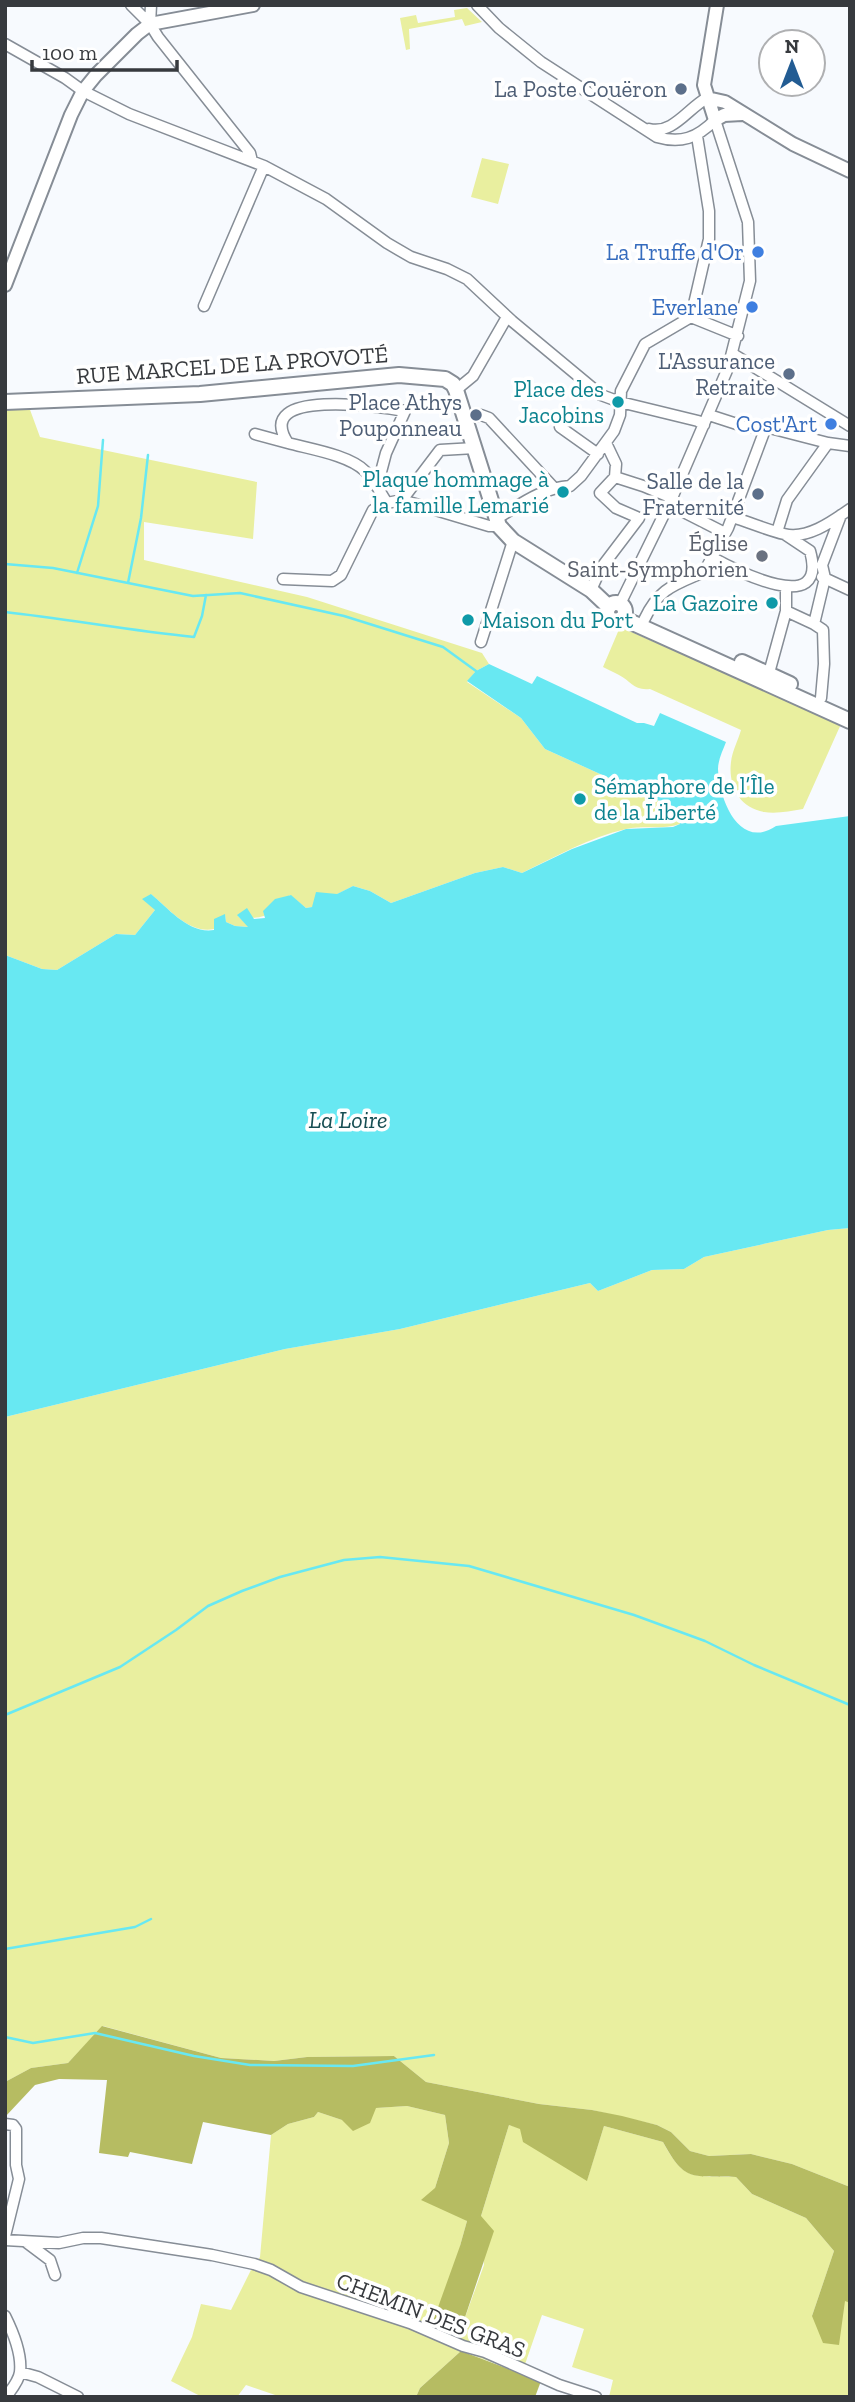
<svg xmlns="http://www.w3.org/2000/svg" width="855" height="2402" font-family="'Zilla Slab',serif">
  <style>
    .green { fill: #e9ef9f }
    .forest { fill: #b6bc62 }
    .water { fill: #68e8f2 }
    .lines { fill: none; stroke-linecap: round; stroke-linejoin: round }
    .stream { stroke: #68e8f2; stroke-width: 2.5 }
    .minor-casing { stroke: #868d96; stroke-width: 13 }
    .tertiary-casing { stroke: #868d96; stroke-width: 16 }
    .secondary-casing { stroke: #868d96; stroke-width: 18 }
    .minor { stroke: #fff; stroke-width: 10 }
    .tertiary { stroke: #fff; stroke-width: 12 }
    .secondary { stroke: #fff; stroke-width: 14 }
    .service-dot { fill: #5c6f8a; stroke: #fff; stroke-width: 2.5 }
    .shop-dot { fill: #3f7fe0; stroke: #fff; stroke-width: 2.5 }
    .culture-dot { fill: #0f9aa8; stroke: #fff; stroke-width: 2.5 }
    .worship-dot { fill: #6b7280; stroke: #fff; stroke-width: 2.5 }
    .labels { text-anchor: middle; stroke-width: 7; stroke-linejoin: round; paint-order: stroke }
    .service-label { font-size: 23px; fill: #4e5e75; stroke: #fff; text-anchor: end }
    .shop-label { font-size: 23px; fill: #366cbe; stroke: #fff; text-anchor: end }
    .street-label { font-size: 23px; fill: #373a3e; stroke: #fff }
    .culture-label { font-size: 23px; fill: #0d838f; stroke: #fff; text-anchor: end }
    .worship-label { font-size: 23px; fill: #5b616d; stroke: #fff; text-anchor: end }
    .water-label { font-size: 24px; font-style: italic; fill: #164e53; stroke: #fff }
  </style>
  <rect width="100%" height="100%" fill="#f7fafe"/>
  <path class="green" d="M467,8L482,22L465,26L462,19L409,29L410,49L406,50L400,18L416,15L418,23L455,17L454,10Z
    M482,158L509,164L498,204L471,197Z
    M5,407H29L40,437L257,482L253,539L144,522V560L307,597L482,653L489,664L476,671L467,682L521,718L545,749L675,808L679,815L680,824C663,830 644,825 626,829C590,837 555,857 522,873L503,867L475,873L391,903L370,891L353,886L312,907L306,908L290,895C270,913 266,922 238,916L249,927L235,926L226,922L225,915L214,929C189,934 169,909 151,894L155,910L135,935L116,934L57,970L42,969L5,955Z
    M620,627L841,724L803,809C790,811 777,814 764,812C739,808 728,785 731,762C732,751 738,741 741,730L650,689C634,691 631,681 619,675C614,672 608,670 603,667Z
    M850,1228V2187L792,2164L751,2154L709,2156L690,2151L671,2132L657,2125L592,2110L539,2104L426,2082L394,2056L307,2057L274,2061L221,2058L103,2026L68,2063L31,2068L5,2082V1417L285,1349L400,1329L590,1283L598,1291L652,1270L684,1269L704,1257L828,1230Z
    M407,2106L445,2115L449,2143L435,2188L467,2221L460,2246L458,2337L484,2265L481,2216L509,2125L520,2128L587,2180L604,2126L663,2142C685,2183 693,2175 736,2177L752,2194L806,2218L834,2251L812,2316L845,2300L850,2303V2397H609L613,2380L572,2367L584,2329L542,2315L522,2373L461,2351L420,2388L416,2397H281L246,2385L237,2397H202L171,2381L192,2337L201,2304L231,2310L251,2270L260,2257L271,2135L288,2124L314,2117L318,2112L342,2120L375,2108Z"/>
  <path class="forest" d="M102,2026L221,2058L274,2061L307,2057L394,2056L426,2082L539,2104L592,2110L622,2116L657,2125L671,2132L690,2151L709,2156L751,2154L792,2164L850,2187V2303L845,2301L839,2345L823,2343L812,2316L834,2251L806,2218L752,2194L736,2177C692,2175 686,2184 663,2142L604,2126L587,2181L523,2142L520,2129L509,2125L481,2216L494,2231L458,2338L432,2324L460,2246L467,2221L421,2200L435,2188L449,2143L445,2115L407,2106L376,2108L370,2123L353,2131L342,2120L318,2112L314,2117L288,2124L271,2135L203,2122L192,2164L130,2152L128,2157L99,2153L107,2080L59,2079L35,2085L5,2117V2082L31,2068L68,2063Z
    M461,2351L541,2381L535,2397H416L420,2388Z"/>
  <path class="water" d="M489,664L532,684L537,676L637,723H644L654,726L660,713L726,742C723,750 718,760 718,769C719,799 739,851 776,826L850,816V1228L828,1230L704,1257L684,1269L652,1270L598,1291L590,1283L400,1329L285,1349L5,1417V955L42,969L57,970L116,934L135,935L155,910L142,899L151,894C169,909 189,934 214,930V919L225,914L226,922L235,926L248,927L237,915L247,908L254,919L265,918L263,911L275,899L291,895L306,908L312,907L316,892L337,894L353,886L370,891L391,903L475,873L503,867L522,873L572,849L626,829L673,827L680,824L679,815L675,808L545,749L521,718L467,681L476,671Z"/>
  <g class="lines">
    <path class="stream" d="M5,564L53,568L193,596L240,593L344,616L443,647L476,671
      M77,573L98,506L103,440
      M128,583L141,518L148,455
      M5,612C68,619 131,631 194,637L202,616L206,595
      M5,1715L120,1667L176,1630L208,1606L242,1591L280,1577L344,1560L380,1557L469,1566L634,1615L705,1641L754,1665L850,1705
      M5,1949L135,1927L151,1919
      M5,2037L33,2043L95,2033L194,2056L250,2065L353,2066L434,2055"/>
    <defs>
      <path id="minor" d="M131,5L150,24L158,37L250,153L252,161
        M477,5L499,28L541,62L657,137C681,144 697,138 715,120L748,222L750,281L728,368L672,498L620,604
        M150,24L151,5
        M5,44L65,78L83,91L129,114L264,166L326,199L387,243L411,257L447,269L467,279L512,321L601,395L620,402L698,421L704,425
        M649,129C673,135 688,108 707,98
        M204,306L264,166
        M691,317L738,336
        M733,354L850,426
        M456,390L473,376L507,317
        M709,415L746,427H766L828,443L850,446
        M466,419L481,415L489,418L554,488
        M560,427L598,454
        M255,434L288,443
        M615,477L643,486L672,498
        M377,487L386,453L405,411C382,407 251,387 288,443C310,449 349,455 365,471C374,480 380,492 387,503
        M402,500L440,450L475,448
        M668,504L725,533
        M732,517C749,522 767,530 784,534C807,540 833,521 850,509
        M496,519C520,505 541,488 570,486L581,476L614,431L620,415L621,391L645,344L691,317L709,239V211L697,136
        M777,532L787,500L828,443
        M711,557C735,570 829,619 810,551L786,535
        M822,577L850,590
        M283,579L332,581L341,575L373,510L387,503L402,500L489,526H499
        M591,590L601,568L639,518L616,508L600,493L615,477L616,464L606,443
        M786,611L814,624
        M644,620C659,588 674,585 704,572L728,528L766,427
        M481,642L513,541
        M769,673L786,611V587
        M821,698L824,664L823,630L814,624L825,578L822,565L841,515
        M5,2124L13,2125L16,2129V2165L19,2179L5,2236
        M5,2240L59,2243L83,2238H101L212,2255L254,2264L271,2270L301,2287L410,2323L463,2346L485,2352L559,2385L596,2397
        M26,2242L50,2260L55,2275
        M5,2316C13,2332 22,2354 20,2372C19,2381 11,2390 6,2397
        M20,2372L38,2377L78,2397"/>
      <path id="tertiary" d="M717,5L704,85L715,120L724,115L742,114
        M707,98L725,102L793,144L850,171
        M5,285L71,115L83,91L96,75L137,34L150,24L253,5"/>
      <path id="secondary" d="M5,402L200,394L399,375L445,379L453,384L456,390L499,526L513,541L591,590L609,607
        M607 612a9 9 0 1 1 18 0a9 9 0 1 1-18 0Z
        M622,618L850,721
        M742,662L790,684"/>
    </defs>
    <use href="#minor" class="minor-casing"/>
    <use href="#tertiary" class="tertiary-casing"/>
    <use href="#secondary" class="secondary-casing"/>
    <use href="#minor" class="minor"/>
    <use href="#tertiary" class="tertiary"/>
    <use href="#secondary" class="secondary"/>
  </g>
  <g class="service-dot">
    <circle cx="681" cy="89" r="7"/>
    <circle cx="789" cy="374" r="7"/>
    <circle cx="476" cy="415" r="7"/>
    <circle cx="758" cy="494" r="7"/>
  </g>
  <g class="shop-dot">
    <circle cx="758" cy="252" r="7"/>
    <circle cx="752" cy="307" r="7"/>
    <circle cx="831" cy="424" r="7"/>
  </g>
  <g class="culture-dot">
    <circle cx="618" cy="402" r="7"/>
    <circle cx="563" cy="492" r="7"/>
    <circle cx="772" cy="603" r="7"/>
    <circle cx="468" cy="620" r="7"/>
    <circle cx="580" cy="799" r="7"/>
  </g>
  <circle class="worship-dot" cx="762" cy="556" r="7"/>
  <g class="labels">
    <g class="service-label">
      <text x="667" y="97">La Poste Couëron</text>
      <text x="775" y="369">L'Assurance<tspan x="775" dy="26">Retraite</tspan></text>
      <text x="462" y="410">Place Athys<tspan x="462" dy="26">Pouponneau</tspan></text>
      <text x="744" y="489">Salle de la<tspan x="744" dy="26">Fraternité</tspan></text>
    </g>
    <g class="shop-label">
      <text x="744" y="260">La Truffe d'Or</text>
      <text x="738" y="315">Everlane</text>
      <text x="817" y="432">Cost'Art</text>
    </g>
    <g class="street-label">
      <text transform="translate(232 365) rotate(-4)" y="8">RUE MARCEL DE LA PROVOTÉ</text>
      <text transform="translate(431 2315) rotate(21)" y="8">CHEMIN DES GRAS</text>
    </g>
    <g class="culture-label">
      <text x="604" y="397">Place des<tspan x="604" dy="26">Jacobins</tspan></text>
      <text x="549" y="487">Plaque hommage à<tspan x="549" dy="26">la famille Lemarié</tspan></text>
      <text x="758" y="611">La Gazoire</text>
      <text x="482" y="628" text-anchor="start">Maison du Port</text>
      <text x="594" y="794" text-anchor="start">Sémaphore de l’Île<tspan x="594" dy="26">de la Liberté</tspan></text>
    </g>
    <g class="worship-label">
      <text x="748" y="551">Église<tspan x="748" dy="26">Saint-Symphorien</tspan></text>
    </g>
    <g class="water-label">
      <text x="348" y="1128">La Loire</text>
    </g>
  </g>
  <rect width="855" height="2402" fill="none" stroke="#373a3e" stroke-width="14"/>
  <g transform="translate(792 63)"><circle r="33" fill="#ffffff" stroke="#afb0b2" stroke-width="2"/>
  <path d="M0-5L12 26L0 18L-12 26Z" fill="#225c93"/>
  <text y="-10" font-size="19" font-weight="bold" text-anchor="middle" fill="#373a3e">N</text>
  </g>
  <path d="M32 60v10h145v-10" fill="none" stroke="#373a3e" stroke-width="3.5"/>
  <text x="42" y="60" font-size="21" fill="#373a3e" stroke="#ffffff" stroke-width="5" paint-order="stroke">100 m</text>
</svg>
